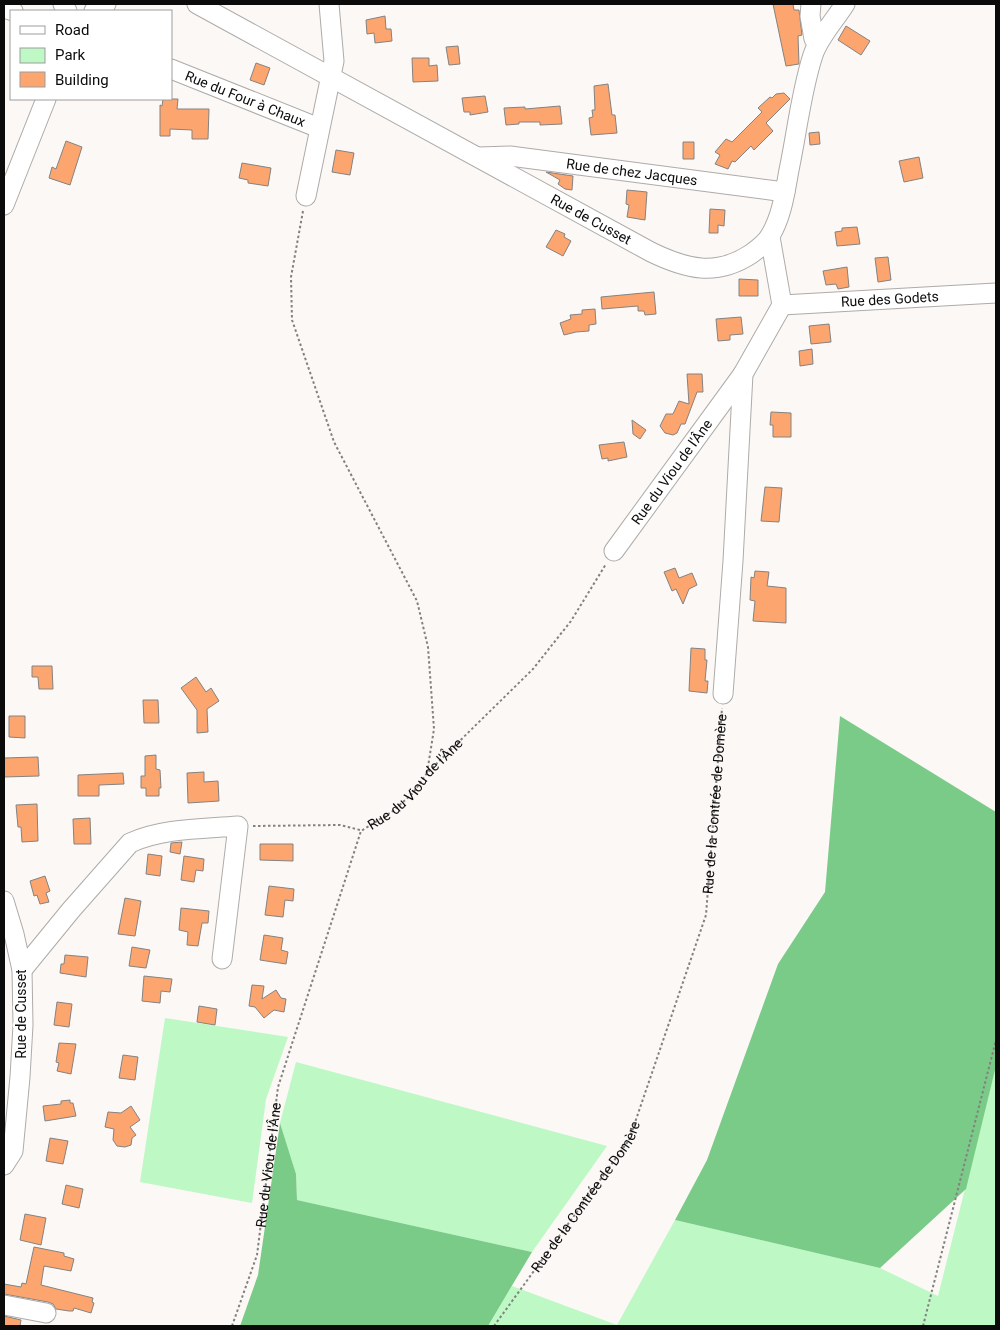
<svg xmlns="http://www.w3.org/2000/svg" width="1000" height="1330" font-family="Roboto,sans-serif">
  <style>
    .green { fill: #bdf8c5 }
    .forest { fill: #7acb88 }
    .building { fill: #fca56f; stroke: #858280 }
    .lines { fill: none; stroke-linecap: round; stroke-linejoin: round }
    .minor-casing { stroke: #aeaba9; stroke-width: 21 }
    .path { stroke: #838180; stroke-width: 2; stroke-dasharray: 2.5 2.5; stroke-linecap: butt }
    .minor { stroke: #fff; stroke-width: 19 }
    .labels { text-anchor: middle; stroke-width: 4.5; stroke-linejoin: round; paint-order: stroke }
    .street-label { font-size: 14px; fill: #0c0b0b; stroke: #fff }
  </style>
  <rect width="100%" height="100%" fill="#fbf8f6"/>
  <path class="green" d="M165,1018L288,1037L266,1099L252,1203L140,1182Z
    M296,1062L607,1146L532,1252L297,1200L296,1174L280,1123Z
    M996,1066V1326H488L512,1286L617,1325L675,1220L880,1268L938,1296Z"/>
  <path class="forest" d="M840,716L996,812V1066L966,1189L880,1268L675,1220L707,1160L778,964L825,892Z
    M280,1123L296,1174L297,1200L532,1252L488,1326H240L258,1275Z"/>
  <path class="building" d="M773,4H793L794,10H799L802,35L798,36L799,64L786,66Z
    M385,16L386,29H391L392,41L375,43L374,33L367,34L366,20Z
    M846,26L870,41L861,55L838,40Z
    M458,46L460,64L449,65L446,47Z
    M412,58H429V66L437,65L438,81L413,82Z
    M256,63L270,68L264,85L250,80Z
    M608,84L612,115H615L617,133L591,135L589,118L593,117L592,110H595L594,86Z
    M784,93L790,99L766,123L773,131L754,150L751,146L735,162L732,161L728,169L715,164L720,155L715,152L726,139L732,142L762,112L758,108L770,97L772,98L776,94Z
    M485,96L488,112L470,115V112H464L462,98Z
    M163,99H178L177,109H209L208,139H192V130L170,129V136H160V105L162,106Z
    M560,106L562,124L540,125V122H519V124L506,125L504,108L525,107V109Z
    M819,132L820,144L810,145L809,133Z
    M66,141L82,147L70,185L49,178L52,167L56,169Z
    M683,142H694V159H683Z
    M336,150L354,153L350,175L332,172Z
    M919,157L923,178L904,182L899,161Z
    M242,163L271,168L268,186L248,183V180L239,178Z
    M546,172L573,176L572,190L565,189L558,184L560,180Z
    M627,190L647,192L645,220L627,217L629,205L626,204Z
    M710,209L725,210L724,226L718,225V233H709Z
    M857,227L860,244L837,246L835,232L842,231V228Z
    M556,230L565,234L564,237L571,241L563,256L546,247Z
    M888,257L891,280L878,282L875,258Z
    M847,267L849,287L838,289L836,284L826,285L823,271Z
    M739,279L758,280V296H739Z
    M654,292L656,314L645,315L644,311H638V306L602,309L601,297Z
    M595,309L596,324L589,325V331L576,332L564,335L560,323L571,319L570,315L582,314V310Z
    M741,317L743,334L730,335V340L718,341L716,319Z
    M829,324L831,342L811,344L809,326Z
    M812,349L813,364L800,366L799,351Z
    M687,374H702L703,392H697L685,424H681L677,433L673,435L665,433L660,426L666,414H673L679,401L689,404Z
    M771,412L791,413V437H773V425H770Z
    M632,420L646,430L640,439L633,434Z
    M624,442L627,457L608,461V458L602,459L599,445Z
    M765,487L782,488L779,522L761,521Z
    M675,568L679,578L692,573L697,585L689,589L683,604L676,589L672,591L664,572Z
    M755,571L769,572L767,586L786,588V623L753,621L755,601L750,600L751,577L754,578Z
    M691,648L705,649V660H707L705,681H708L707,693L689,691Z
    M32,666H52L53,689H39L38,677H32Z
    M196,677L206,692L211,688L219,701L207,709L208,732L197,733V710L181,688Z
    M143,700H158L159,723H144Z
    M9,716H25V738L9,737Z
    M156,755V769L160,770L161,788H159V796H146V788H141V776H145V756Z
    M38,757L39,776L4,777V758Z
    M204,772V782L218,781L219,801L188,803L187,773Z
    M123,773L124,784L99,785V796H78V775Z
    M37,804L38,841L22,842L21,827H18L16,805Z
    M90,818L91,844H74L73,819Z
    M182,842L180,854L170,852L171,843Z
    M260,844H293V861L260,860Z
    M148,854L162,856L160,876L146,874Z
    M184,856L204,859L203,871L196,870L194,882L181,880Z
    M45,876L50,891L46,893L49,902L40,904L37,895L34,896L30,881Z
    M269,886L294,889L293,901L285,900L283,917L265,915Z
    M125,898L141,901L135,936L118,934Z
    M181,908L209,911L208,923H202L198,946L187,945L188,932L179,930Z
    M264,935L283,938L281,950L288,952L286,964L260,960Z
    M132,947L150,950L146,968L129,966Z
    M65,955L88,957L86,977L60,973L61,964H64Z
    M144,976L172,979L170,992L161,991L160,1003L142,1001Z
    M252,985L264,986L262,999L276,990L281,998L286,999L284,1012L274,1010L264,1018L255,1007L249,1006Z
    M57,1002L72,1004L69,1027L54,1025Z
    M199,1006L217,1009L215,1025L197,1022Z
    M59,1043L76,1044L71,1074L57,1071L59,1063L56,1062Z
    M123,1055L138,1057L135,1080L119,1078Z
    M70,1100V1103H73L76,1116L45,1121L43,1106L61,1104V1101Z
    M131,1106L140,1120L130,1127L136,1135L132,1138L131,1145L125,1147L117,1146L113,1140L114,1129L105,1127L108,1112L121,1113Z
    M50,1138L68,1141L63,1164L46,1161Z
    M66,1185L83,1189L79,1208L62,1204Z
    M25,1214L46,1218L41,1245L20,1240Z
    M34,1247L64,1253V1256L74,1259L71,1271L44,1266L41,1285L93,1298L92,1302L94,1303L91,1313L74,1308L73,1311H69L56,1309L53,1304L48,1302L4,1294V1284L21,1287L22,1283L26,1284Z
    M4,1316L21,1320L20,1326H4Z"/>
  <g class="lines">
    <defs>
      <g id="minor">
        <path d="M63,4L67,11"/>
        <path id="s3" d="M197,4L651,252C686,269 716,277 751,254C758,249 766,243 770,236C782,216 785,192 789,170C797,132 801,92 813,55C819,37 835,20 845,4"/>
        <path d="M811,4L810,16L814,39L818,42"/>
        <path d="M4,8L13,11"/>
        <path d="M94,11L106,4"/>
        <path id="s4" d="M171,69L319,128"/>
        <path id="s5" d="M479,157L510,156L785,192"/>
        <path d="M306,196L334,61L329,4"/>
        <path d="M4,205L46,99"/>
        <path id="s6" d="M782,305L996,293"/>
        <path id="s7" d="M614,551L743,374"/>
        <path d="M723,694L733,561L743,374L782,305L770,237"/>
        <path d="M4,901L14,934L22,970L23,1025L20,1077L13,1151L4,1165"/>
        <path d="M22,970L71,910L130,843C163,828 203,829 238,826L222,959"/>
        <path d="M4,1305L46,1313"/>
      </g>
    </defs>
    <use href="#minor" class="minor-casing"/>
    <g class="path">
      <path d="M303,211L291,277L292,320L334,442L417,601L428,647L434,729L427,773"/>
      <path d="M253,826L340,825L360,830"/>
      <path id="s1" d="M232,1326L257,1255L278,1087L361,831L393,811L413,793L427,773L533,669L571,621L606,564"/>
      <path id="s2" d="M494,1326L629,1140L706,915L722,708"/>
      <path d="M923,1326L996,1040"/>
    </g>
    <use href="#minor" class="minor"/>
  </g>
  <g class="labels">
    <g class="street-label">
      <text dy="5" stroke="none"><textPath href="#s4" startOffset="80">Rue du Four à Chaux</textPath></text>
      <text dy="5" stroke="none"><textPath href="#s5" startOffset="154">Rue de chez Jacques</textPath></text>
      <text dy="5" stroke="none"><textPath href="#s3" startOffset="449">Rue de Cusset</textPath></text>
      <text dy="5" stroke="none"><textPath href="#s6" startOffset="108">Rue des Godets</textPath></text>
      <text dy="5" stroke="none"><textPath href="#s7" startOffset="98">Rue du Viou de l'Âne</textPath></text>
      <text dy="5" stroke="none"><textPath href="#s1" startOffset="586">Rue du Viou de l'Âne</textPath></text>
      <text dy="5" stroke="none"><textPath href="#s2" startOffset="579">Rue de la Contrée de Domère</textPath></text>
      <text transform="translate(21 1014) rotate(-90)" y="5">Rue de Cusset</text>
      <text dy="5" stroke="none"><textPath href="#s1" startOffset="166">Rue du Viou de l'Âne</textPath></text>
      <text dy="5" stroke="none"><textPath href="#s2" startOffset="159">Rue de la Contrée de Domère</textPath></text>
    </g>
  </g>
  <rect width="1000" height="1330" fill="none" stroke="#0c0b0b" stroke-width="10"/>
  <rect x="10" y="10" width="162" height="90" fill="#ffffff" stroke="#9e9d9d"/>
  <rect x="20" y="26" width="25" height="8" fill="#ffffff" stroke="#9e9d9d"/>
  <text x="55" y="35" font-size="15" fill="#0c0b0b">Road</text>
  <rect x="20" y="48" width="25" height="15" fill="#bdf8c5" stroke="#9e9d9d"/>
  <text x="55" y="60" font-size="15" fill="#0c0b0b">Park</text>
  <rect x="20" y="72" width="25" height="15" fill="#fca56f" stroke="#9e9d9d"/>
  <text x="55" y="85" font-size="15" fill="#0c0b0b">Building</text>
</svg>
